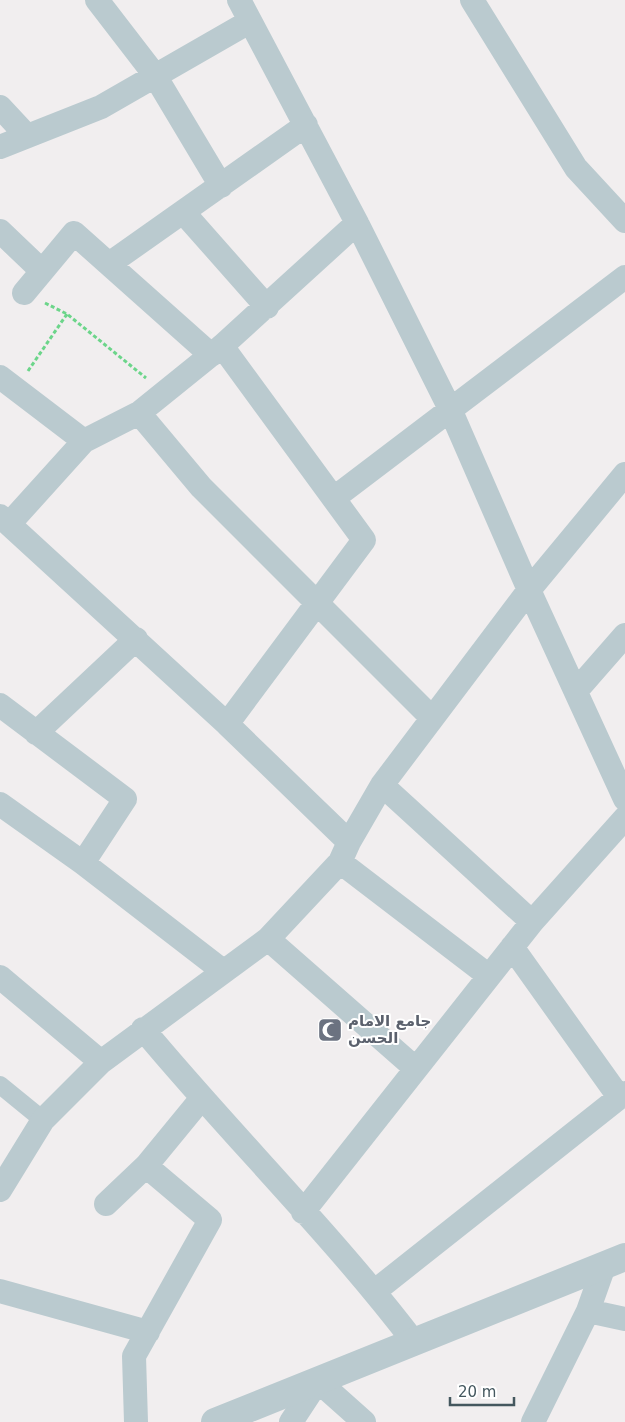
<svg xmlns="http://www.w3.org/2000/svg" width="625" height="1422" font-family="'DejaVu Sans',Vazirmatn,sans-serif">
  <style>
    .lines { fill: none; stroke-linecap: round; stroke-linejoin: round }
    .path { stroke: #6cd58a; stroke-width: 3; stroke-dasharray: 4 2.5; stroke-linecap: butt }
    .pedestrian { stroke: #bacacf; stroke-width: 18 }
    .minor { stroke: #bacacf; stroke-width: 24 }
    .tertiary { stroke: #bacacf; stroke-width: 28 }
    .labels { text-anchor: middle; stroke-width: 4; stroke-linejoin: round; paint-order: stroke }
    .worship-label { font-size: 15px; font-weight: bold; fill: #5b616d; stroke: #fff; text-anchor: start }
  </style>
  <rect width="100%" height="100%" fill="#f1eeef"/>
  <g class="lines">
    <path class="path" d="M45,303L67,314L146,378
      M28,371L67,314"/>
    <path class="pedestrian" d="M0,1085L43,1120"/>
    <path class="minor" d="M97,0L154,74L221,186
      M239,0L357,223L450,409L529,590L625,799
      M472,0L576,168L625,221
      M0,107L27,136
      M0,147L101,107L249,22
      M183,212L267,307
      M0,231L42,271
      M109,264L306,125
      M24,293L74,233L211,355
      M222,346L364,540L227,724
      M0,377L84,441
      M139,413L201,487L432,718
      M334,498L625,277
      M0,516L227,724L349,842
      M10,523L84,441L139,413L222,346L357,223
      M576,691L625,635
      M0,705L125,799L83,863
      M36,733L136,639
      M382,785L532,922
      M0,804L83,863L223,971
      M340,862L489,976
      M268,939L415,1068
      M512,947L619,1097
      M0,977L101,1062
      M143,1029C231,1135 330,1232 414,1342
      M0,1190L43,1120L101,1062L268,939L340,862L349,842L382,785L529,590L625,474
      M106,1204L146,1166L201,1099
      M303,1212L532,922L625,818
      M0,1291L148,1332
      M375,1291L625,1093
      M588,1311L625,1319
      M136,1422L134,1356L210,1220L146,1166
      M291,1422L318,1381L364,1422
      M533,1422L588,1311L604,1266"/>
    <path class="tertiary" d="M215,1422L625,1257"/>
  </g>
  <defs>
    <symbol id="mosque-square" viewBox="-11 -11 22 22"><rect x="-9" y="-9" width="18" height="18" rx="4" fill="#6b7280" stroke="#fff"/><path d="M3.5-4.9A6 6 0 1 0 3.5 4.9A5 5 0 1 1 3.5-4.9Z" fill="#fff"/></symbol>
  </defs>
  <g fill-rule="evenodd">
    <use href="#mosque-square" x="316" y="1016" width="28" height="28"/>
  </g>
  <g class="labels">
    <g class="worship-label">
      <text x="348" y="1026">جامع الامام<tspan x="348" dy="17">الحسن</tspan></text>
    </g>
  </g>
  <path d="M450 1397v8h64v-8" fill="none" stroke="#44575e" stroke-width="2.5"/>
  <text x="458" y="1397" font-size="15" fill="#44575e" stroke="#ffffff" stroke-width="4" paint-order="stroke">20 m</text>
</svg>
